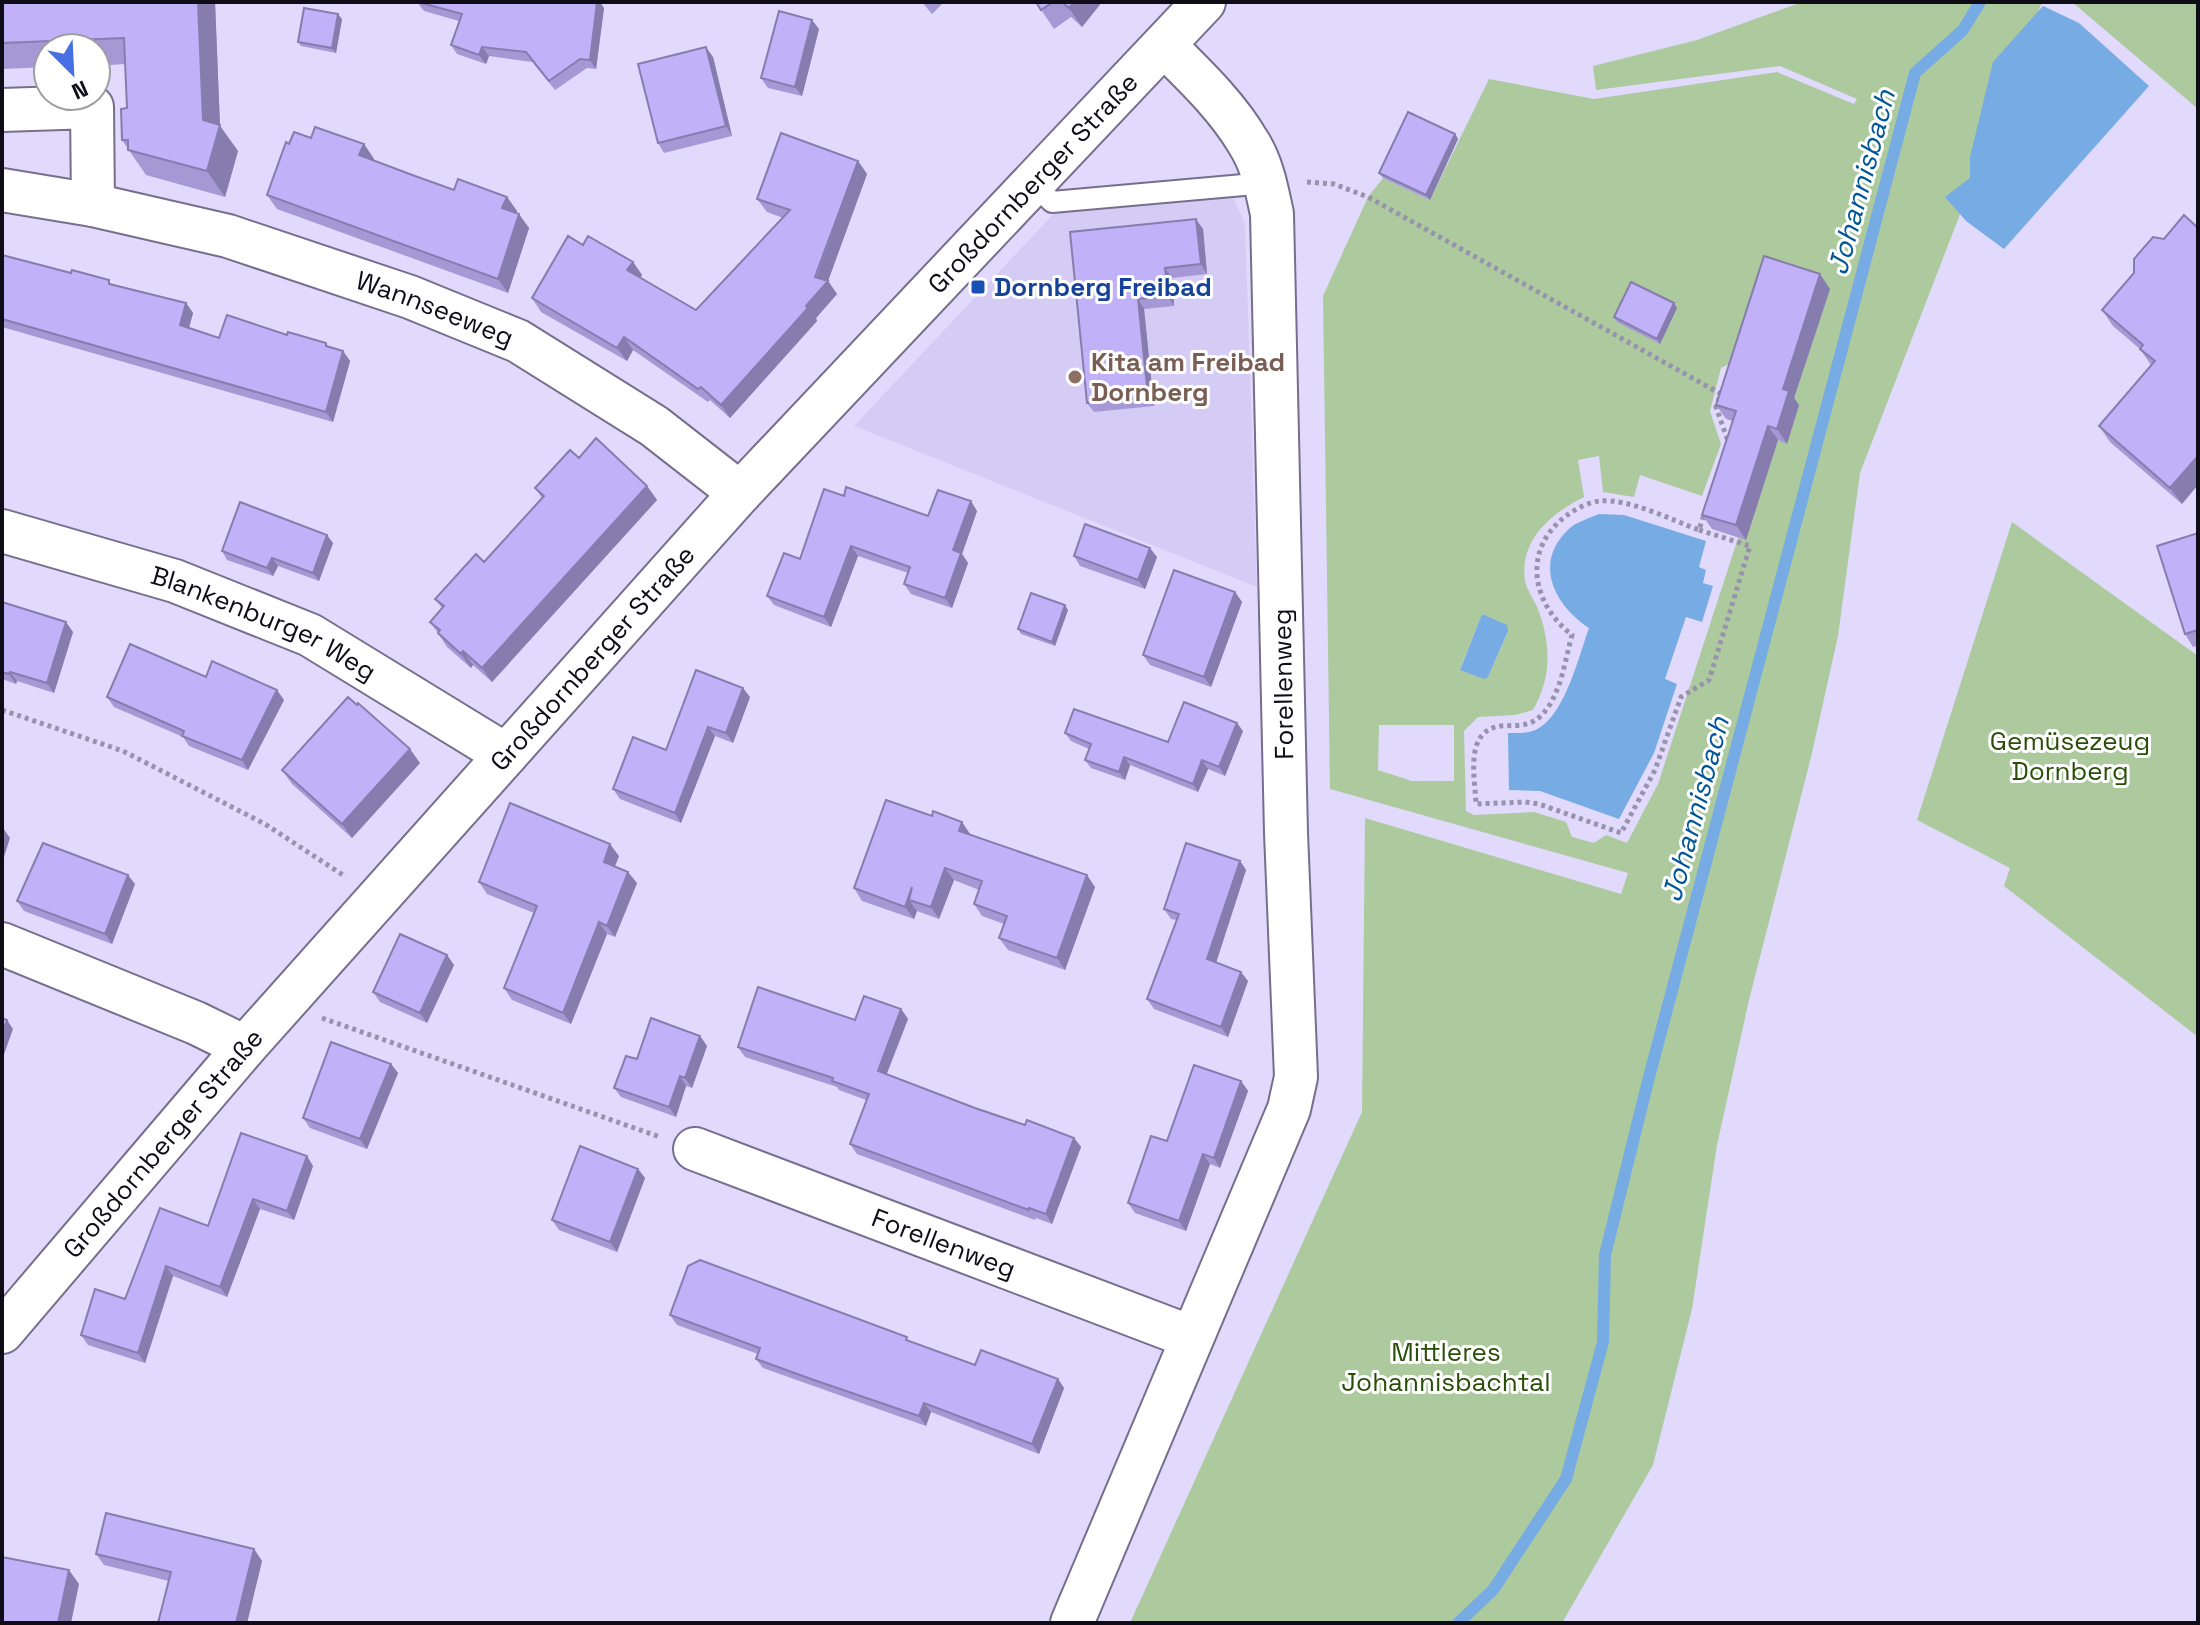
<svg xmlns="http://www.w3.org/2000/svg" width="2200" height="1625" font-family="'Space Grotesk',sans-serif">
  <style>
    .built { fill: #d4ccf5 }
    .green { fill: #adc99e; fill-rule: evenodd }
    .water { fill: #76abe4 }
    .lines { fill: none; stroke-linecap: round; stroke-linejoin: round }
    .stream { stroke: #76abe4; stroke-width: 12 }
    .lane-casing { stroke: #756f8d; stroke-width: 24 }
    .street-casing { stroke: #756f8d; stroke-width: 46 }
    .path { stroke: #9893ad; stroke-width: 5; stroke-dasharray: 4 4; stroke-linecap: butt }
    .lane { stroke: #fff; stroke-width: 20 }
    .street { stroke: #fff; stroke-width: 42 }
    .wall { fill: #a598d5 }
    .shaded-wall { fill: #867cae }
    .building { fill: #c0b1f8; stroke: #867cae; stroke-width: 2 }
    .transit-dot { fill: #1a4fb4; stroke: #fff; stroke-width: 3 }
    .education-dot { fill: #8d6e63; stroke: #fff; stroke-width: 3 }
    .labels { text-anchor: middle; stroke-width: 6; stroke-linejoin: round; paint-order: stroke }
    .street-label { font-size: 26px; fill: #0e0c17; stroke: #fff }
    .transit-label { font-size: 26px; font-weight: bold; fill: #164399; stroke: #fff; text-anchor: start }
    .education-label { font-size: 26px; font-weight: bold; fill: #785e54; stroke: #fff; text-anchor: start }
    .park-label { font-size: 26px; fill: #294e07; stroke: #fff }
    .water-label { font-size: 28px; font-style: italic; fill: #01569a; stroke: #fff }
  </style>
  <rect width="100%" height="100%" fill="#e1dafc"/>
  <path class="built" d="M1225,179L1245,224L1257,587L854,426L1075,191Z"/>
  <path class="green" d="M1802,2H2042L1860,473L1838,636L1812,753L1749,1000L1717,1145L1692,1309L1653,1465L1562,1623H1130L1362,1112L1365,818L1621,894L1628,873L1330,789L1323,296L1368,197L1383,178L1430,200L1489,79L1594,99L1777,72L1854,104L1857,99L1780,66L1596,90L1593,66L1697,40ZM1821,283L1658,784L1627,843L1606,835L1594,843L1572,837L1566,822L1534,812L1474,815L1466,811L1464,731L1478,717L1515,715L1533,710C1552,677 1551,644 1538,609C1534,600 1527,590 1525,581C1519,539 1552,513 1584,497L1578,460L1599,456L1603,492L1634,497L1640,475L1702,496L1721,444L1710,411L1721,368L1743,357ZM1482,614L1508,631L1488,677L1460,669ZM1379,725H1454V781H1412L1378,770Z
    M2072,2H2198V109Z
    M2012,522L2198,656V1037L2004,886L2010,868L1917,820Z"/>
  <path class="water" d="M2043,6L2079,23L2149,86L2004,249L1966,221L1945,197L1970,178V157L1993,62Z
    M1599,514L1624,515L1706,541L1699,567L1706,570L1703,583L1713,586L1702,622L1686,617L1665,679L1677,684L1654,753L1619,819L1540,791L1509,790L1508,733C1518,733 1529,734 1539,728C1565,713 1579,656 1589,628C1554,605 1532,562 1570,528C1577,522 1590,518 1599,514Z
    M1482,614L1507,625L1508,631L1488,677L1484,679L1460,670Z"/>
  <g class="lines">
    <path class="stream" d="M1458,1623L1493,1590L1566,1479L1603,1342L1605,1255L1648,1081L1915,73L1963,30L1980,2"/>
    <defs>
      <path id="lane" d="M1034,184L1052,202L1266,183"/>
      <g id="street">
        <path d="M2,110L92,107L93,205"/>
        <path id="s1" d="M2,190L93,205L228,236L410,297L518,341L654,426L740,493"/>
        <path id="s2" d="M2,531L175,581L310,635L506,755"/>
        <path d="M2,944L196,1023L245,1047"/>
        <path id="s3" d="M695,1149L1191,1337"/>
        <path id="s4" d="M2,1332L245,1047L740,493L1204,2"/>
        <path d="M1072,1623L1289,1109L1296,1077L1286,833L1272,214C1267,190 1262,163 1248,142C1227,106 1194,75 1165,46"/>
      </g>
    </defs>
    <use href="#lane" class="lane-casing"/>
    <use href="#street" class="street-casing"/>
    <path class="path" d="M1307,182L1334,184L1368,197L1721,394L1716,407L1728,441
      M1699,530L1750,546L1709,680L1681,697L1655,770L1621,833L1539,804L1525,802L1476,804C1475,777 1464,730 1501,726C1513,725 1527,727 1537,719C1560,702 1565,660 1572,635C1531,603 1522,549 1566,516C1575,509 1589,502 1600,501C1628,498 1672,520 1699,530L1705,512
      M2,710L123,751L265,824L346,877
      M322,1018L660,1137"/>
    <use href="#lane" class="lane"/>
    <use href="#street" class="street"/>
  </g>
  <path class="wall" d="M2,2H215L220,126L238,151L225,197L146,175L122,140L127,108L125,64L96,66V48H48V67L2,69Z
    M417,2L604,8L596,69L587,68L555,90L532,62L489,56L486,64L457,54L451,45L459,21L424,11Z
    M922,2H944L932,14Z
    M1036,2H1102L1082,27L1071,17L1054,29Z
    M342,19L336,53L301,46L298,42Z
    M819,29L802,96L768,88L761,78Z
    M713,57L732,136L664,153L658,143Z
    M1455,134L1458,139L1430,200L1383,178L1379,173Z
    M311,138L364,144L374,159L373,160L454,190L507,197L517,211L516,213L529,228L508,293L277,209L267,195Z
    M858,161L867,174L828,281L837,294L816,318L817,321L730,418L710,400L708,402L633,350L627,361L541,312L532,298L583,245L633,262L642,275L640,278L696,310L783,218L767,212L757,199Z
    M1203,229L1207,274L1172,278L1174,306L1144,309L1154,406L1094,412L1087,403L1070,232Z
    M2164,239L2182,504L2110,442L2099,426L2151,365L2140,349L2113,326L2102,310Z
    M2,255L186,303L193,313L189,328L219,338L287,335L326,343L328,346L343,351L350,361L333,422L2,327Z
    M1830,289L1794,398L1799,405L1787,444L1778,440L1746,540L1712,529L1702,515L1733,421L1726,419L1716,405Z
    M1674,303L1677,308L1660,344L1617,322L1614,317Z
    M579,458L647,486L657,500L492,682L473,665L471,668L447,647L438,633L430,622L442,608L435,599L484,562L542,498L535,488Z
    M844,496L928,516L977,511L962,554L968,563L952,608L911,594L904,584L908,573L858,556L831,627L774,605L767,596L800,559Z
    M2198,533V646L2193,647L2185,634Z
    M333,543L319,581L278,566L273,576L227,560L222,551Z
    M1074,556L1157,557L1145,589L1080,566Z
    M1235,592L1242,602L1211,687L1150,665L1143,655Z
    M2,602L73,632L54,693L17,681L16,684L2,679Z
    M1068,610L1055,646L1021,634L1018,629Z
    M206,677L284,700L248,770L189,746L183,737L114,707L107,697Z
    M750,697L733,743L715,736L681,823L620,799L613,789L666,750Z
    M1243,731L1225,776L1208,769L1198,792L1130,765L1125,780L1091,768L1085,760L1089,749L1071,741L1065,733L1168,742Z
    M420,763L352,838L292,784L282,770Z
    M932,816L962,822L970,834L1095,887L1065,970L1008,950L999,938L1004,924L982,916L974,904L979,890L954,880L939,919L917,911L914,919L862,901L854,888Z
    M619,856L615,866L637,883L615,937L607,934L571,1024L512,1000L504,988L534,913L487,894L479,882Z
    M1240,861L1246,870L1216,963L1248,981L1228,1037L1154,1009L1147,999L1177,920L1171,919L1164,909Z
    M135,884L112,944L24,911L17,901Z
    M447,955L454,965L427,1023L380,1002L373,992Z
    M901,1009L908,1019L887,1074L975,1108L1025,1125L1074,1138L1081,1147L1052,1224L1036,1218L1035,1220L857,1154L850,1144L866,1100L839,1090L837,1087L745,1057L738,1047Z
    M700,1036L707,1046L692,1088L686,1086L676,1117L621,1097L614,1088L637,1059Z
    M391,1064L398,1073L367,1149L310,1128L303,1118Z
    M1241,1081L1248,1091L1220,1168L1210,1164L1186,1231L1135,1213L1128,1203L1167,1141Z
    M241,1133L313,1166L294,1220L260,1209L227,1297L173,1276L145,1363L88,1345L81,1335L125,1299L208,1226Z
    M638,1169L645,1178L617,1252L559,1230L552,1220Z
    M670,1315L910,1342L975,1365L1058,1379L1064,1388L1039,1454L931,1412L926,1426L763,1368L756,1359L758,1354L677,1325Z
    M254,1549L262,1561L247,1623H158L169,1581L104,1565L96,1554Z"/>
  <path class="shaded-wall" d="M198,2H215L220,126L238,151L225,197L207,171L203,120Z
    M597,2H600L604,8L596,69L590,60Z
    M1074,2H1102L1082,27L1069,8Z
    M338,14L342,19L336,53L332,48Z
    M812,20L819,29L802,96L795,87Z
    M482,47L489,56L486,64L479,55Z
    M706,47L713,57L732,136L726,126Z
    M1455,134L1458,139L1430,200L1426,195Z
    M364,144L374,159L369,170L359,155Z
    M858,161L867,174L828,281L837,294L816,318L817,321L730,418L721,405L806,306Z
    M507,197L517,211L512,222L502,208Z
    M519,214L529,228L508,293L498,279Z
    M1196,219L1203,229L1207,274L1201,264Z
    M633,262L642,275L637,284L627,270Z
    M1165,268L1172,278L1174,306L1168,296Z
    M1820,274L1830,289L1794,398L1799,405L1787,444L1777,429L1783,389Z
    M1138,299L1144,309L1154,406L1148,397Z
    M186,303L193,313L187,335L180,325Z
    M1674,303L1677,308L1660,344L1657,339Z
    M624,337L633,350L627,361L617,348Z
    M343,351L350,361L333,422L326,412Z
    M1768,426L1778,440L1746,540L1736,525Z
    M2198,456V485L2182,504L2170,488Z
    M647,486L657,500L492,682L482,668Z
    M971,501L977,511L962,554L968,563L952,608L945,598L953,550Z
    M327,535L333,543L319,581L313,573Z
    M851,546L858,556L831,627L824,617Z
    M1150,548L1157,557L1145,589L1138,580Z
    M272,558L278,566L273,576L267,568Z
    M1235,592L1242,602L1211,687L1204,677Z
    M1065,605L1068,610L1055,646L1052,642Z
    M66,622L73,632L54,693L47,683Z
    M463,651L473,665L471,668L461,654Z
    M10,672L17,681L16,684L9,674Z
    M743,688L750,697L733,743L726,733Z
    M277,690L284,700L248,770L242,760Z
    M1237,723L1243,731L1225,776L1219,767Z
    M708,727L715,736L681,823L675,813Z
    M410,749L420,763L352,838L342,824Z
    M1124,757L1130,765L1125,780L1119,772Z
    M1202,760L1208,769L1198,792L1193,784Z
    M962,822L970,834L959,831Z
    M3,828L10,838L2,863V831Z
    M610,844L619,856L612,873L604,862Z
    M1240,861L1246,870L1214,969L1207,959Z
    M945,868L954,880L939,919L931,907Z
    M628,872L637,883L615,937L607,926Z
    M128,875L135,884L112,944L105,934Z
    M1087,875L1095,887L1065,970L1057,958Z
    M912,887L909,900L917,911L914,919L905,907Z
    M599,922L607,934L571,1024L563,1013Z
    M447,955L454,965L427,1023L420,1013Z
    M1241,972L1248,981L1228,1037L1221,1027Z
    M901,1009L908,1019L884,1080L878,1071Z
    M7,1020L13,1029L2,1060V1034Z
    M700,1036L707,1046L692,1088L685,1078Z
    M391,1064L398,1073L367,1149L360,1139Z
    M680,1076L686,1086L676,1117L669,1107Z
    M1241,1081L1248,1091L1220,1168L1214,1158Z
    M1074,1138L1081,1147L1052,1224L1046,1214Z
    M1203,1154L1210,1164L1186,1231L1179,1221Z
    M307,1156L313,1166L294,1220L287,1211Z
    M638,1169L645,1178L617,1252L610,1242Z
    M253,1199L260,1209L227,1297L220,1287Z
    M166,1266L173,1276L145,1363L138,1353Z
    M1058,1379L1064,1388L1039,1454L1032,1444Z
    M924,1403L931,1412L926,1426L919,1416Z
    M254,1549L262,1561L247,1623H236Z
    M69,1570L79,1584L71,1623H58Z"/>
  <path class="building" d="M2,2H198L203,120L220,125L207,171L128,150V140H122L121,109L127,108L124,38L2,43Z
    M418,2H597L590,60L580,59L549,81L526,52L482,47L479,55L451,45L462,14Z
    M1036,2H1053L1041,10Z
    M1062,2H1074L1069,8Z
    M304,8L338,14L332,48L298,42Z
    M779,11L812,20L795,87L761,78Z
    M706,47L726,126L658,143L638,64Z
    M1408,112L1455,134L1426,195L1379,173Z
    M315,127L364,144L359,155L415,176L454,190L458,179L507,197L502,208L519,214L498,279L267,195L286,142L289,144L294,132L311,138Z
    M781,133L858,161L815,277L828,281L806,306L808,308L721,405L701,387L698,389L624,337L617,348L532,298L568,236L583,245L588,236L633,262L627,270L696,310L790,210L757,199Z
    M2184,215L2198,228V456L2170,488L2099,426L2155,361L2140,349L2143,345L2102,310L2134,273V259L2153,237L2164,239Z
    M1196,219L1201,264L1165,268L1168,296L1138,299L1148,397L1087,403L1070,232Z
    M2,255L71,273L72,270L109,280V284L186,303L180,325L219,338L227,315L287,335L288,332L326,343V346L343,351L326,412L2,319Z
    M1764,256L1820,274L1783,389L1789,391L1777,429L1768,426L1736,525L1702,515L1736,411L1716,405Z
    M1631,282L1674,303L1657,339L1614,317Z
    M596,438L647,486L482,668L463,651L461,654L438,633L440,630L430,622L444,606L435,599L476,554L484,562L544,496L535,488L570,450L579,458Z
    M846,487L928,516L938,490L971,501L953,550L961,553L945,598L904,584L910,567L851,546L824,617L767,596L784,553L800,559L824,489L844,496Z
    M240,502L327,535L313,573L272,558L267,568L222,551Z
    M1085,524L1150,548L1138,580L1074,556Z
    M2198,533V630L2185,634L2157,546Z
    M1174,570L1235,592L1204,677L1143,655Z
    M1031,593L1065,605L1052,642L1018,629Z
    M2,602L66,622L47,683L10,672L9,674L2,672Z
    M130,644L206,677L212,661L277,690L242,760L182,736L184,731L107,697Z
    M696,670L743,688L726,733L708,727L675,813L613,789L633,737L666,750Z
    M348,697L357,705L358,703L410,749L342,824L282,770Z
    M1184,702L1237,723L1219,767L1202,760L1193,784L1124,757L1119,772L1085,760L1091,744L1065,733L1074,709L1168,742Z
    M886,800L932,816L933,811L962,822L959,831L1087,875L1057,958L999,938L1007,916L974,904L982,881L945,868L931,907L909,900L912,887L905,907L854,888Z
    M510,803L610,844L604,862L628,872L607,926L599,922L563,1013L504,988L537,906L479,882Z
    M43,843L128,875L105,934L17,901Z
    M1186,843L1240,861L1207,959L1241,972L1221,1027L1147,999L1179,914L1164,909Z
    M400,934L447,955L420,1013L373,992Z
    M758,987L855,1020L864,996L901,1009L878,1071L975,1108L1025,1125L1027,1120L1074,1138L1046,1214L1029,1208V1210L850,1144L869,1094L832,1081L833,1078L738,1047Z
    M2,1018L7,1020L2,1034Z
    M651,1018L700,1036L685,1078L680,1076L669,1107L614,1088L626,1056L637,1059Z
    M331,1042L391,1064L360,1139L303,1118Z
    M1194,1065L1241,1081L1214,1158L1203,1154L1179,1221L1128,1203L1151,1136L1167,1141Z
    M241,1133L307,1156L287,1211L253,1199L220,1287L166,1266L138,1353L81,1335L95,1289L125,1299L160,1208L208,1226Z
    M580,1146L638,1169L610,1242L552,1220Z
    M700,1260L907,1337L906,1340L975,1365L981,1350L1058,1379L1032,1444L924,1403L919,1416L811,1379L756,1359L760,1348L670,1315L688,1266Z
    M106,1513L254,1549L236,1623H158L171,1572L96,1554Z
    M2,1557L69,1570L58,1623H2Z"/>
  <rect class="transit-dot" x="970" y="279" width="16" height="16" rx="4"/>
  <circle class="education-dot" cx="1075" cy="377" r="8"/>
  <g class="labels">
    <g class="street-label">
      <text dy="9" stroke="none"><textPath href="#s4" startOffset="1544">Großdornberger Straße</textPath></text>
      <text dy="9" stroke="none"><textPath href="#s1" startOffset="450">Wannseeweg</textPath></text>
      <text dy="9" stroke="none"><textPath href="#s2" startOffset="278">Blankenburger Weg</textPath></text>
      <text dy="9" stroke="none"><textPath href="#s4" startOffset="896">Großdornberger Straße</textPath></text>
      <text transform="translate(1283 684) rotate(-91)" y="9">Forellenweg</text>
      <text dy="9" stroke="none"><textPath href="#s4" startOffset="248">Großdornberger Straße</textPath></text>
      <text dy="9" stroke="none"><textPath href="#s3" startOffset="266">Forellenweg</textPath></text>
    </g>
    <g class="transit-label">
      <text x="994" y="296">Dornberg Freibad</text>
    </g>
    <g class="education-label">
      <text x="1091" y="371">Kita am Freibad<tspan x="1091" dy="30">Dornberg</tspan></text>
    </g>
    <g class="park-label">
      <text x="2070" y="750">Gemüsezeug<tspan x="2070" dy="30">Dornberg</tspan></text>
      <text x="1446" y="1361">Mittleres<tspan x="1446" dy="30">Johannisbachtal</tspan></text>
    </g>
    <g class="water-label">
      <text transform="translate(1861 182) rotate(-75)" y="10">Johannisbach</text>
      <text transform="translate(1695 809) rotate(-75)" y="10">Johannisbach</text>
    </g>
  </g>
  <rect width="2200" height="1625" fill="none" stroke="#0e0c17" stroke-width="8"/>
  <g transform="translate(72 72) rotate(156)"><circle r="38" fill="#ffffff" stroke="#9f9ea2" stroke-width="2"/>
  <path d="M0-6L14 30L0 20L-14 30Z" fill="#4771e3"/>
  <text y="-12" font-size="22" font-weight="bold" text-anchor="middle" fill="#0e0c17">N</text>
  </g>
</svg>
